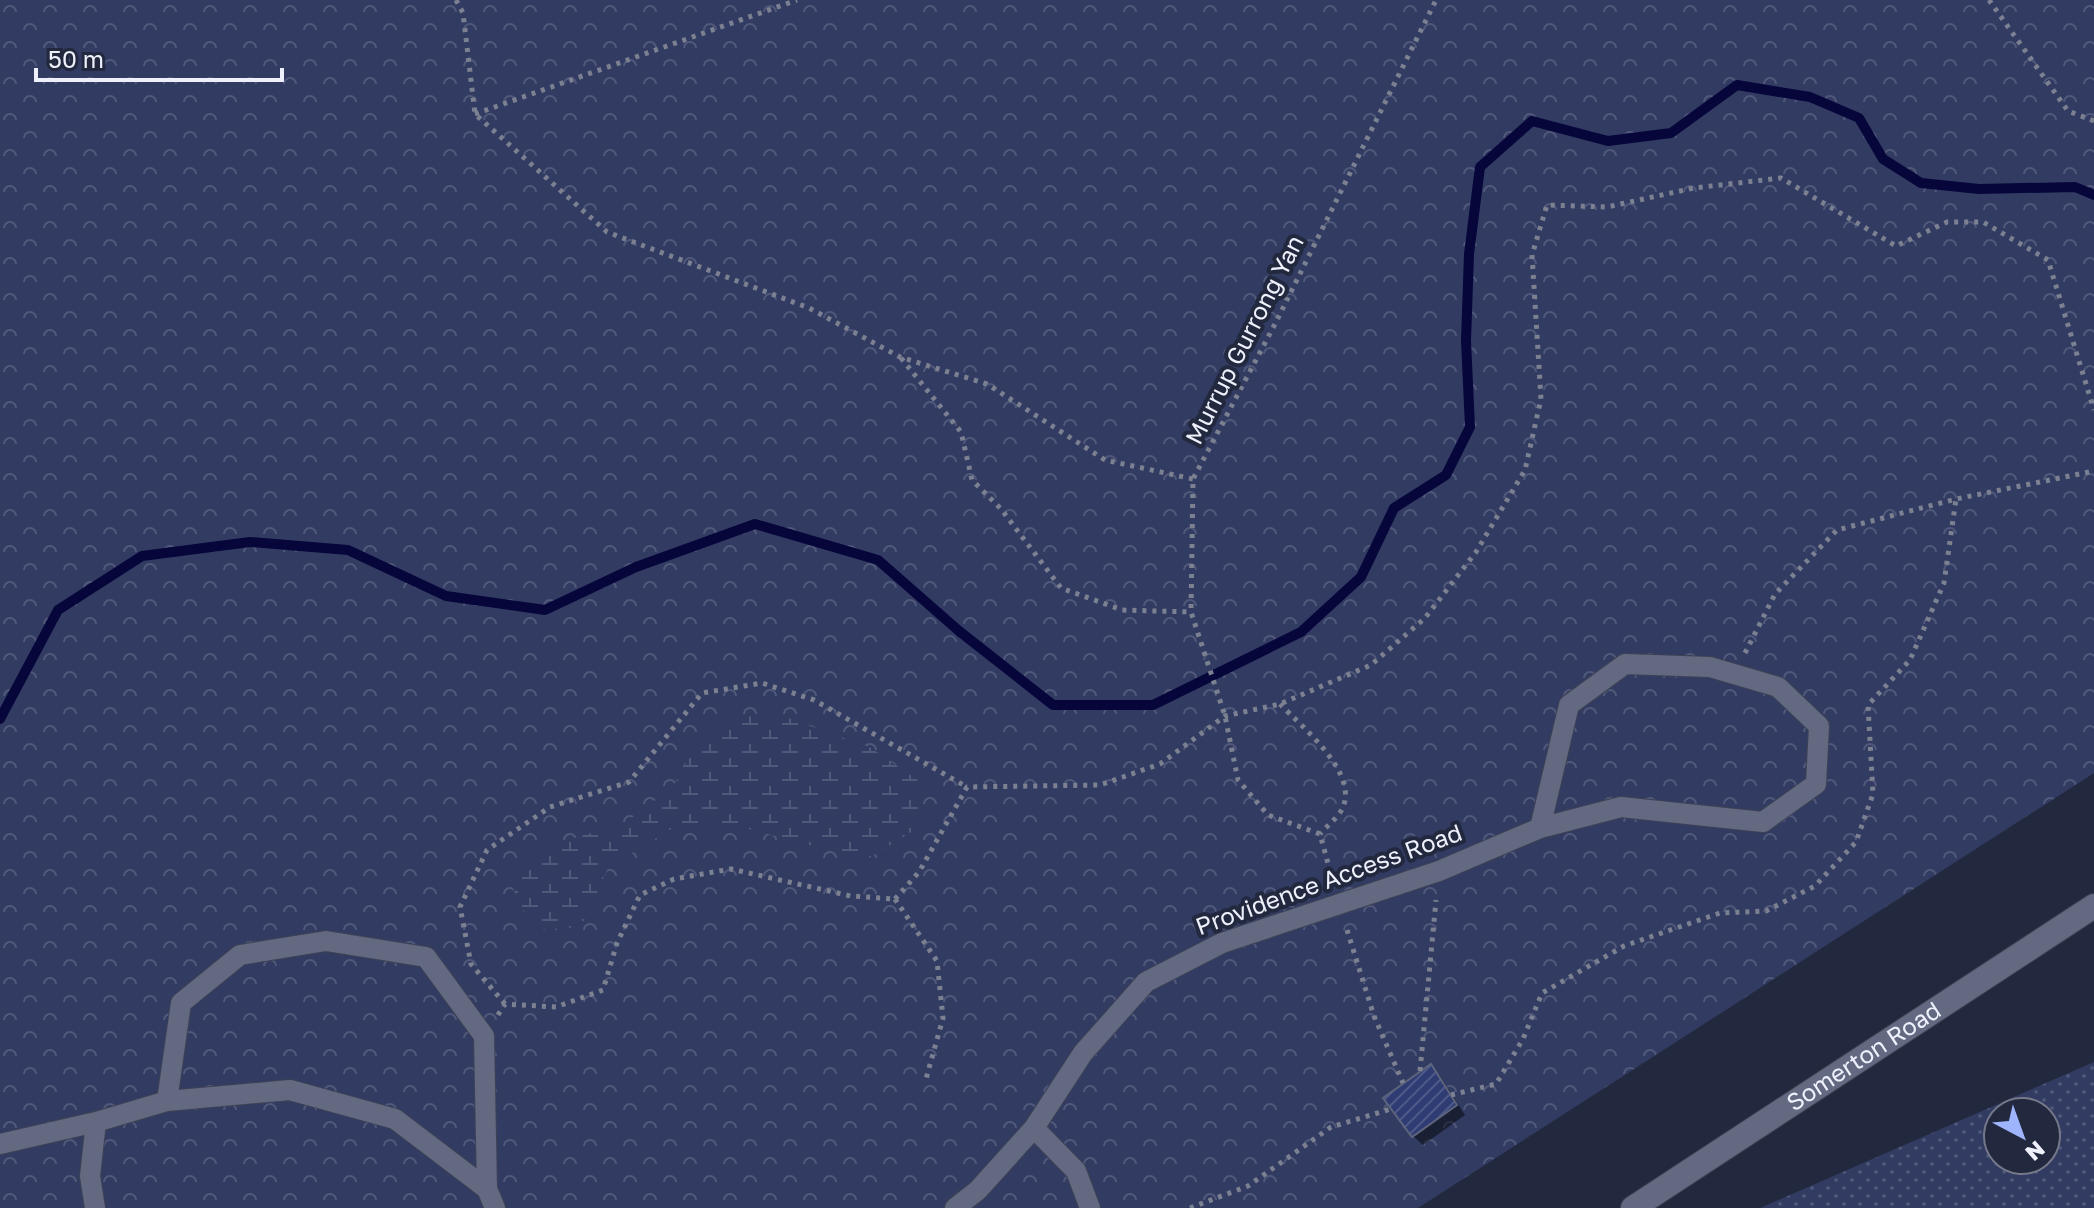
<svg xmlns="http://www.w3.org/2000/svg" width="2094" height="1208" font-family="'Golos Text',sans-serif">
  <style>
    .green { fill: url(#green-dots); fill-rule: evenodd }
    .forest { fill: url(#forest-crowns) }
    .wetland { fill: url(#wetland-marsh) }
    .shadow { fill: #0007 }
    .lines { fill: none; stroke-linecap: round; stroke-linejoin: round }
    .stream { stroke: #06063a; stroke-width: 10 }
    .building { fill: url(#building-hatch); stroke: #5d647c; stroke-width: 2 }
    .lane-casing { stroke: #3e4253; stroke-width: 22 }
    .secondary-casing { stroke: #3e4253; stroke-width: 26 }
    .path { stroke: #7c8191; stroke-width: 5; stroke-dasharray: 4 6; stroke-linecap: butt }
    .lane { stroke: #626981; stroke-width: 20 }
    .secondary { stroke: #626981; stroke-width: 24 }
    .labels { text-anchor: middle; stroke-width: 8; stroke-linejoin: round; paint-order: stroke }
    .street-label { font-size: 24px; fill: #eef1fc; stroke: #22283d }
  </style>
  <defs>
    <pattern id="green-dots" width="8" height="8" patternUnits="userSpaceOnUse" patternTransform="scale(2)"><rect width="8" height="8" fill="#323c63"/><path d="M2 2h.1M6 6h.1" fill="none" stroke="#50597a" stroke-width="1.8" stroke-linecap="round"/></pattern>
    <pattern id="forest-crowns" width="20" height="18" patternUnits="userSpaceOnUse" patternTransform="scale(2)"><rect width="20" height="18" fill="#323c63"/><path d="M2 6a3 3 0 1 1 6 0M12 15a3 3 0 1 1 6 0" fill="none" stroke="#50597a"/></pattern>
    <pattern id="wetland-marsh" width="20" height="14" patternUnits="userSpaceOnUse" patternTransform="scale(2)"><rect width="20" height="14" fill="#323c63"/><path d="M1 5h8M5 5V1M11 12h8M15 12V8" fill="none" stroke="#50597a"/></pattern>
    <pattern id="building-hatch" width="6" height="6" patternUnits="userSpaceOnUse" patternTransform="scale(2)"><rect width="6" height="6" fill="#2e3c73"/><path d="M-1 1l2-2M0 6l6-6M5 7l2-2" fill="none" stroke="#4d5988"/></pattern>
  </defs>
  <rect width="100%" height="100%" fill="#22283d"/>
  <path class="green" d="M2094,1062V1208H1760ZM2046,1112V1160H1998V1112Z"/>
  <path class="forest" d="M0,0H2094V773L1418,1208H0Z"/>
  <path class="wetland" d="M769,711L871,748L922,783V825L866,860L737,826L671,829L608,868L581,927L533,930L508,878L546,847L626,822L673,787L703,730Z"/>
  <path class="shadow" d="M1431,1067L1440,1076L1465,1115L1423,1145L1413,1136Z"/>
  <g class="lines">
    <path class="stream" d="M0,719L58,610L142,556L250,542L348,550L446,596L545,610L636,567L755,524L878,560L959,631L1053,705H1153L1301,632L1361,577L1394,508L1446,475L1470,427L1466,341L1469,254L1480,167L1532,121L1608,141L1671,133L1737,85L1810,97L1859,118L1883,159L1921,183L1979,189L2075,187L2094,195"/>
  </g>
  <path class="building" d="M1431,1064L1457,1105L1412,1137L1383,1098Z"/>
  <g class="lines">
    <defs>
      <path id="lane" d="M167,1101L181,1003L240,955L326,941L426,957L484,1036L487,1189
        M1034,1128L1076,1171L1090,1208
        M0,1144L96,1122L167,1101L290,1090L395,1119L487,1189L495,1208
        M95,1208L90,1176L96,1122
        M955,1208L978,1190L1034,1128L1083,1053L1146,982L1222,943L1439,871L1540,828L1621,807L1763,822L1816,784L1819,726L1778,687L1710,667L1625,664L1569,705L1540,828"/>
      <g id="secondary">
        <path id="s1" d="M1633,1208L2094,906"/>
      </g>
    </defs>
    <use href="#lane" class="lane-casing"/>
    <use href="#secondary" class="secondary-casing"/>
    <path class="path" d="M456,0L463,13L475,114L607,232L809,308L900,357L987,384L1105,460L1193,479
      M1989,0L2068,111L2094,121
      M475,114L797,0
      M901,358L961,432L972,480L1001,509L1061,588L1122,610L1191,612
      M1745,653L1775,594L1837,530L1956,499L2094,471
      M1280,704C1303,728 1362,775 1341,811C1336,819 1326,827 1320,834
      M1333,882L1320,834L1268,815L1238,780L1225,716L1191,612L1193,479L1275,324L1436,0
      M895,899L919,872L967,787L1100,785L1160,764L1225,716L1280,704L1371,665L1425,618L1476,552L1525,470L1541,399L1532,255L1547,205L1607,207L1694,188L1781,178L1896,246L1947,222H1983L2048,260L2094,410
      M895,899L937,961L943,1018L926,1079
      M1347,930L1374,1016L1403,1083
      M505,1004L471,964L460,907L487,850L550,807L629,782L702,693L762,683L814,700L967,787
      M498,1015L505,1004L556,1007L603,990L617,943L640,895L674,879L731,869L851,896L895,899
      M1420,1071L1436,900
      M1451,1095L1496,1084L1523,1039L1542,993L1624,946L1720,913L1766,911L1815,886L1856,842L1873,794L1868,705L1910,660L1944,583L1956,499
      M1190,1208L1248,1186L1331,1127L1391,1109"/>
    <use href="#lane" class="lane"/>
    <use href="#secondary" class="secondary"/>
  </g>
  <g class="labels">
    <g class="street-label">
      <text transform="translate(1245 340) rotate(-63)" y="8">Murrup Gurrong Yan</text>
      <text transform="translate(1329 880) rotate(-20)" y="8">Providence Access Road</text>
      <text dy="8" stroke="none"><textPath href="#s1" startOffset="276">Somerton Road</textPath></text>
    </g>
  </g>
  <g transform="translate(2022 1136) rotate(139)"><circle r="38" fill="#22283d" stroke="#747889" stroke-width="2"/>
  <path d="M0-6L14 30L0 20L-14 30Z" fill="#9eb4fd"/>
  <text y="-12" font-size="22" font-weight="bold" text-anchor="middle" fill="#eef1fc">N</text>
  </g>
  <path d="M36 68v12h246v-12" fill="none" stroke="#eef1fc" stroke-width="4"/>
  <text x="48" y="68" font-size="24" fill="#eef1fc" stroke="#22283d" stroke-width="6" paint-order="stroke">50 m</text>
</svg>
